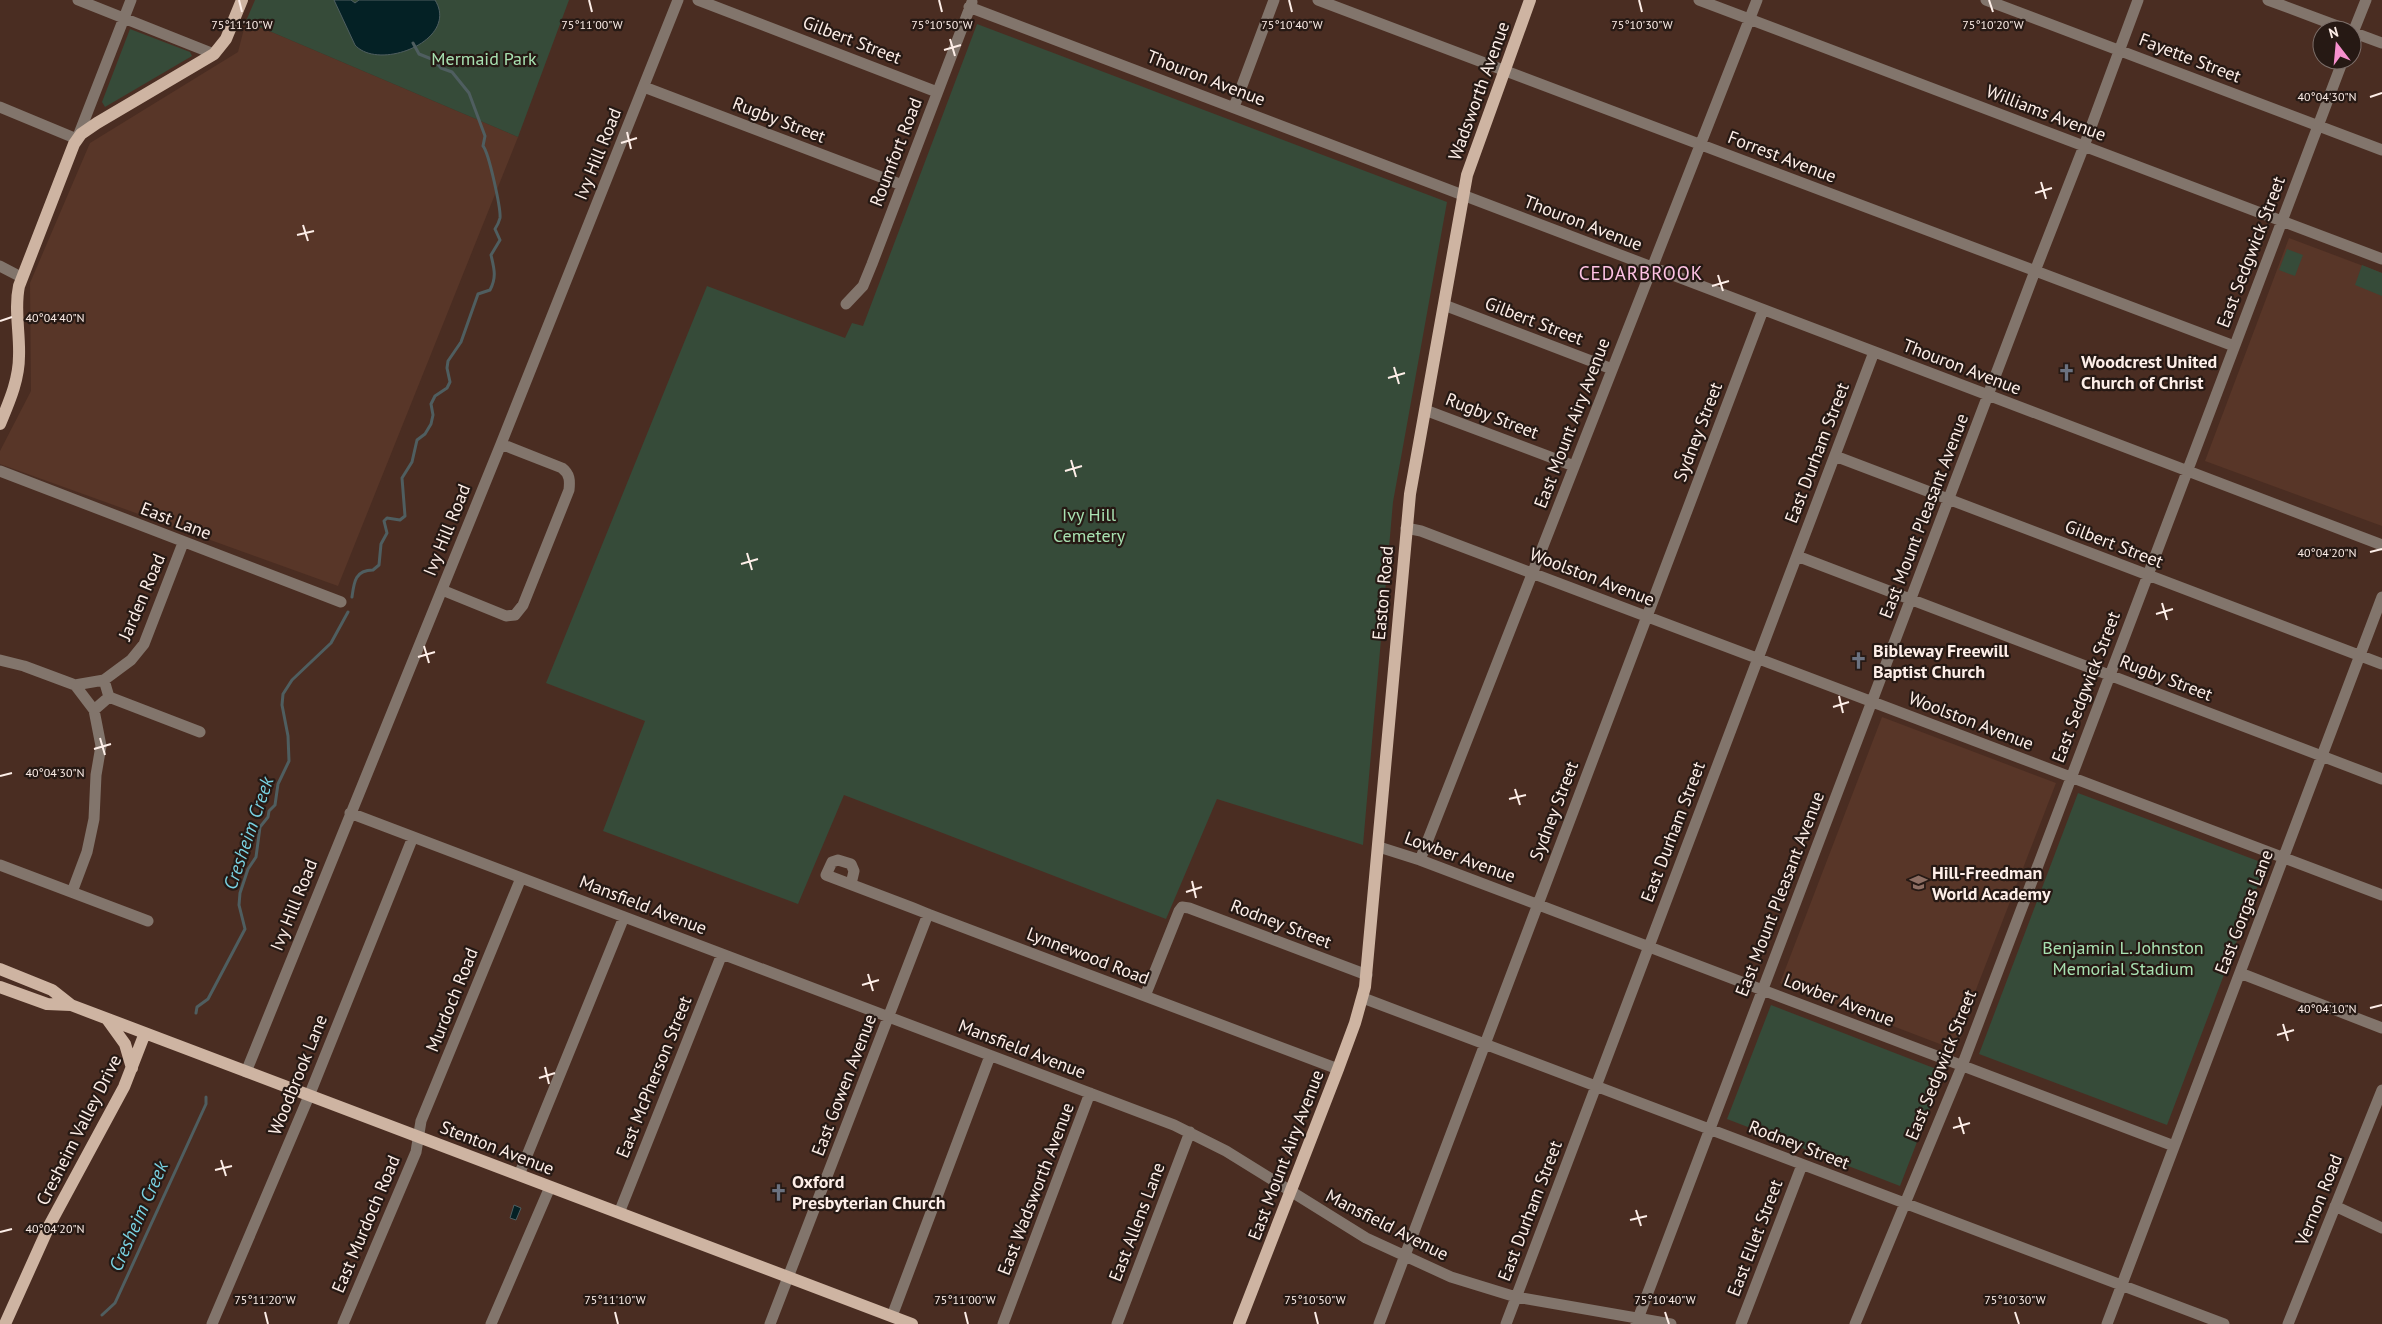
<svg xmlns="http://www.w3.org/2000/svg" width="2382" height="1324" font-family="'PT Sans',sans-serif">
  <style>
    .built { fill: #583628 }
    .green { fill: #364b39 }
    .water { fill: #042125; stroke: #4f5e60 }
    .lines { fill: none; stroke-linecap: round; stroke-linejoin: round }
    .stream { stroke: #4f5e60; stroke-width: 3 }
    .minor { stroke: #82756c; stroke-width: 11 }
    .major { stroke: #ceb4a2; stroke-width: 12 }
    .ticks { fill: none; stroke: #fdeee8; stroke-width: 2 }
    .labels { text-anchor: middle; stroke-width: 4.5; stroke-linejoin: round; paint-order: stroke }
    .street-label { font-size: 18px; fill: #fdeee8; stroke: #261914 }
    .park-label { font-size: 18px; fill: #a8e1b1; stroke: #261914 }
    .poi-label { font-size: 18px; font-weight: bold; fill: #fdeee8; stroke: #261914; text-anchor: start }
    .neighbourhood-label { font-size: 19px; letter-spacing: 1px; fill: #fec2e4; stroke: #261914 }
    .water-label { font-size: 19px; font-style: italic; fill: #79d2e2; stroke: #261914 }
    .ticks-label { font-size: 12px; text-anchor: middle; fill: #fdeee8; stroke: #261914; stroke-width: 4.5; stroke-linejoin: round; paint-order: stroke }
  </style>
  <rect width="100%" height="100%" fill="#4a2d22"/>
  <path class="built" d="M246,21L518,137L338,586L0,464V451L31,391L30,283L90,143L238,52Z
    M2289,238L2382,273V526L2205,461Z
    M1882,717L2056,783L1953,1049L1780,983Z"/>
  <path class="green" d="M255,0H569L518,137L246,21Z
    M977,24L1447,202L1393,502L1363,845L1217,799L1166,919L844,795L798,904L603,831L645,721L546,683L707,286L845,338L852,323L863,326Z
    M130,29L190,52L192,56L105,107L102,102Z
    M2287,249L2303,255L2295,276L2279,270Z
    M2362,265L2382,273V296L2355,285Z
    M2078,793L2266,864L2167,1125L1979,1054Z
    M1771,1005L1944,1072L1900,1186L1727,1119Z"/>
  <path class="water" d="M334,0H351L355,3L359,0H435C460,40 379,72 355,45Z
    M514,1205L521,1208L516,1220L510,1218Z"/>
  <g class="lines">
    <path class="stream" d="M352,597C354,582 355,570 373,570L379,565L381,544L387,533L384,521L387,518L400,520L405,516L402,478L412,462L417,440L425,434L431,424L433,415L431,404L435,396L447,388L450,382L447,368L448,361L461,342L478,294L490,290C497,277 494,268 491,255L500,240L495,229C497,226 499,222 500,218C501,209 489,153 483,146L485,136L469,93L452,72L441,68L434,60L419,54L413,43
      M196,1013L197,1007L208,999L245,929L239,905L240,893L248,869L256,857L260,827L268,817L269,811L275,805L278,784L289,761L288,736L282,705L283,694L292,680L331,643L348,612
      M102,1315L115,1303L206,1104V1097"/>
    <path class="minor" d="M78,0L214,54
      M698,0L937,92
      M1318,0L2234,346
      M1699,0L2382,259
      M1986,0L2382,150
      M2268,0L2348,30
      M969,7L2382,545
      M2352,32L2382,43
      M2352,35L2366,0
      M644,87L902,185
      M0,107L77,139L131,0
      M1234,107L1274,0
      M0,266L21,277
      M846,304L863,286L872,264L972,2
      M1444,305L1612,369
      M1425,410L1574,466
      M1835,456L2382,664
      M0,471L341,602
      M1406,528L1421,531L2382,895
      M1797,556L2382,779
      M442,590L506,616L515,615L523,605L569,490C570,481 570,474 562,468L501,444
      M0,660L24,666L75,685L104,680L109,697L94,710L75,685
      M104,680L131,660L144,644L183,543
      M109,697L200,732
      M350,813L1174,1125L1226,1151L1366,1238L1451,1277L1516,1297L1671,1324
      M1379,847L1420,860L2174,1146
      M1420,860L1757,0
      M0,865L148,921
      M851,884L854,871L851,864L838,860L832,862L826,875L913,908L928,914L1338,1069
      M72,892L87,852L94,819L96,775L101,746L94,710
      M2240,973L2382,1028
      M1145,996L1179,911L1182,907L1189,908L1367,975
      M1363,998L2224,1324
      M246,1072L501,444L678,0
      M519,1175L624,917
      M2335,1206L2382,1228
      M619,1213L722,954
      M892,1316L990,1056
      M212,1324L309,1096L413,837
      M343,1324L416,1152L421,1121L521,878
      M491,1324L550,1187
      M770,1324L928,914
      M1003,1324L1090,1093
      M1117,1324L1190,1132
      M1379,1324L1763,310
      M1506,1324L1874,352
      M1636,1324L2035,271L2084,146L2138,0
      M1741,1324L1802,1165
      M1855,1324L1962,1066L2343,60
      M2107,1324L2382,597
      M2288,1324L2382,1090"/>
    <path class="major" d="M0,424C9,402 19,380 19,356C20,333 14,309 19,286L74,144L81,134L97,123L214,54L226,39L242,0
      M0,969L52,990L71,1005
      M0,987L47,1004L71,1005L912,1324
      M107,1019L125,1044L132,1068
      M5,1324L50,1224L124,1087L145,1033
      M1239,1324L1338,1069L1355,1023L1365,987L1410,494L1467,175L1530,0"/>
  </g>
  <path class="ticks" d="M239,0L242,12M589,0L592,12M939,0L942,12M1289,0L1292,12M1639,0L1642,12M1989,0L1993,12M950,39L955,56M944,50L961,45M2370,97L2382,93M627,132L631,149M621,143L637,138M2041,182L2046,199M2035,193L2052,188M303,225L308,241M297,235L314,231M1718,275L1723,291M1712,286L1729,281M0,321L12,317M1394,367L1399,384M1388,378L1405,373M1071,460L1076,477M1065,471L1082,466M2370,552L2382,549M747,553L752,570M741,564L758,559M2162,603L2167,620M2156,614L2173,609M424,646L429,663M418,657L435,652M1839,696L1843,713M1833,707L1849,702M100,738L105,755M94,749L111,744M0,776L12,773M1515,789L1520,805M1509,799L1526,795M1192,881L1196,898M1186,892L1202,887M868,974L873,991M862,985L879,980M2370,1008L2382,1005M2283,1024L2288,1041M2277,1035L2294,1030M545,1067L549,1084M539,1078L555,1073M1959,1117L1964,1134M1953,1128L1970,1123M221,1160L226,1176M215,1170L232,1166M1636,1210L1641,1226M1630,1220L1647,1216M0,1232L12,1229M265,1312L268,1324M615,1312L618,1324M965,1312L968,1324M1315,1312L1318,1324M1665,1312L1669,1324M2015,1312L2019,1324"/>
  <defs>
    <symbol id="church-bare" viewBox="-9 -9 18 18"><path d="M-1.2-6h2.4v3.5h3.3v2.4h-3.3V6h-2.4V-.1h-3.3v-2.4h3.3Z" fill="#6b7280" stroke="#261914" stroke-width="2.5" paint-order="stroke"/></symbol>
    <symbol id="school-bare" viewBox="-9 -9 18 18"><path d="M0-5L7-2L0 1L-7-2ZM-4 1L0 2.5L4 1V4Q0 6-4 4Z" fill="#8d6e63" stroke="#261914" stroke-width="2.5" paint-order="stroke"/></symbol>
  </defs>
  <g fill-rule="evenodd">
    <use href="#church-bare" x="2054" y="360" width="25" height="25"/>
    <use href="#church-bare" x="1846" y="648" width="25" height="25"/>
    <use href="#school-bare" x="1906" y="870" width="25" height="25"/>
    <use href="#church-bare" x="766" y="1180" width="25" height="25"/>
  </g>
  <g class="labels">
    <g class="street-label">
      <text transform="translate(852 40) rotate(21)" y="6">Gilbert Street</text>
      <text transform="translate(2190 58) rotate(21)" y="6">Fayette Street</text>
      <text transform="translate(1206 78) rotate(21)" y="6">Thouron Avenue</text>
      <text transform="translate(1479 91) rotate(-70)" y="6">Wadsworth Avenue</text>
      <text transform="translate(2046 113) rotate(21)" y="6">Williams Avenue</text>
      <text transform="translate(779 120) rotate(21)" y="6">Rugby Street</text>
      <text transform="translate(896 152) rotate(-69)" y="6">Roumfort Road</text>
      <text transform="translate(598 154) rotate(-68)" y="6">Ivy Hill Road</text>
      <text transform="translate(1782 157) rotate(21)" y="6">Forrest Avenue</text>
      <text transform="translate(1583 223) rotate(21)" y="6">Thouron Avenue</text>
      <text transform="translate(2251 252) rotate(-69)" y="6">East Sedgwick Street</text>
      <text transform="translate(1534 321) rotate(21)" y="6">Gilbert Street</text>
      <text transform="translate(1962 367) rotate(21)" y="6">Thouron Avenue</text>
      <text transform="translate(1492 416) rotate(21)" y="6">Rugby Street</text>
      <text transform="translate(1572 423) rotate(-69)" y="6">East Mount Airy Avenue</text>
      <text transform="translate(1698 432) rotate(-69)" y="6">Sydney Street</text>
      <text transform="translate(1817 453) rotate(-69)" y="6">East Durham Street</text>
      <text transform="translate(1924 516) rotate(-69)" y="6">East Mount Pleasant Avenue</text>
      <text transform="translate(176 521) rotate(21)" y="6">East Lane</text>
      <text transform="translate(447 530) rotate(-68)" y="6">Ivy Hill Road</text>
      <text transform="translate(2114 544) rotate(21)" y="6">Gilbert Street</text>
      <text transform="translate(1592 577) rotate(21)" y="6">Woolston Avenue</text>
      <text transform="translate(1383 593) rotate(-85)" y="6">Easton Road</text>
      <text transform="translate(142 597) rotate(-67)" y="6">Jarden Road</text>
      <text transform="translate(2166 678) rotate(21)" y="6">Rugby Street</text>
      <text transform="translate(2086 687) rotate(-69)" y="6">East Sedgwick Street</text>
      <text transform="translate(1971 721) rotate(21)" y="6">Woolston Avenue</text>
      <text transform="translate(1554 811) rotate(-69)" y="6">Sydney Street</text>
      <text transform="translate(1673 832) rotate(-69)" y="6">East Durham Street</text>
      <text transform="translate(1460 857) rotate(20)" y="6">Lowber Avenue</text>
      <text transform="translate(1780 894) rotate(-69)" y="6">East Mount Pleasant Avenue</text>
      <text transform="translate(294 905) rotate(-68)" y="6">Ivy Hill Road</text>
      <text transform="translate(643 905) rotate(21)" y="6">Mansfield Avenue</text>
      <text transform="translate(2244 912) rotate(-69)" y="6">East Gorgas Lane</text>
      <text transform="translate(1281 924) rotate(21)" y="6">Rodney Street</text>
      <text transform="translate(1088 956) rotate(21)" y="6">Lynnewood Road</text>
      <text transform="translate(452 1000) rotate(-68)" y="6">Murdoch Road</text>
      <text transform="translate(1839 1000) rotate(21)" y="6">Lowber Avenue</text>
      <text transform="translate(1022 1049) rotate(21)" y="6">Mansfield Avenue</text>
      <text transform="translate(1941 1065) rotate(-68)" y="6">East Sedgwick Street</text>
      <text transform="translate(298 1075) rotate(-68)" y="6">Woodbrook Lane</text>
      <text transform="translate(654 1077) rotate(-68)" y="6">East McPherson Street</text>
      <text transform="translate(844 1085) rotate(-69)" y="6">East Gowen Avenue</text>
      <text transform="translate(79 1130) rotate(-63)" y="6">Cresheim Valley Drive</text>
      <text transform="translate(1799 1145) rotate(21)" y="6">Rodney Street</text>
      <text transform="translate(497 1148) rotate(21)" y="6">Stenton Avenue</text>
      <text transform="translate(1286 1155) rotate(-69)" y="6">East Mount Airy Avenue</text>
      <text transform="translate(1036 1189) rotate(-69)" y="6">East Wadsworth Avenue</text>
      <text transform="translate(2319 1200) rotate(-68)" y="6">Vernon Road</text>
      <text transform="translate(1530 1211) rotate(-69)" y="6">East Durham Street</text>
      <text transform="translate(1137 1222) rotate(-69)" y="6">East Allens Lane</text>
      <text transform="translate(366 1224) rotate(-67)" y="6">East Murdoch Road</text>
      <text transform="translate(1387 1225) rotate(27)" y="6">Mansfield Avenue</text>
      <text transform="translate(1755 1238) rotate(-69)" y="6">East Ellet Street</text>
    </g>
    <g class="park-label">
      <text x="484" y="65">Mermaid Park</text>
      <text x="1089" y="521">Ivy Hill<tspan x="1089" dy="21">Cemetery</tspan></text>
      <text x="2123" y="954">Benjamin L. Johnston<tspan x="2123" dy="21">Memorial Stadium</tspan></text>
    </g>
    <g class="poi-label">
      <text x="2081" y="368">Woodcrest United<tspan x="2081" dy="21">Church of Christ</tspan></text>
      <text x="1873" y="657">Bibleway Freewill<tspan x="1873" dy="21">Baptist Church</tspan></text>
      <text x="1932" y="879">Hill-Freedman<tspan x="1932" dy="21">World Academy</tspan></text>
      <text x="792" y="1188">Oxford<tspan x="792" dy="21">Presbyterian Church</tspan></text>
    </g>
    <g class="neighbourhood-label">
      <text x="1641" y="280">CEDARBROOK</text>
    </g>
    <g class="water-label">
      <text transform="translate(248 833) rotate(-71)" y="7">Cresheim Creek</text>
      <text transform="translate(138 1216) rotate(-66)" y="7">Cresheim Creek</text>
    </g>
  </g>
  <g class="ticks-label">
    <text x="242" y="29">75°11'10"W</text>
    <text x="592" y="29">75°11'00"W</text>
    <text x="942" y="29">75°10'50"W</text>
    <text x="1292" y="29">75°10'40"W</text>
    <text x="1642" y="29">75°10'30"W</text>
    <text x="1993" y="29">75°10'20"W</text>
    <text x="2327" y="101">40°04'30"N</text>
    <text x="55" y="322">40°04'40"N</text>
    <text x="2327" y="557">40°04'20"N</text>
    <text x="55" y="777">40°04'30"N</text>
    <text x="2327" y="1013">40°04'10"N</text>
    <text x="55" y="1233">40°04'20"N</text>
    <text x="265" y="1304">75°11'20"W</text>
    <text x="615" y="1304">75°11'10"W</text>
    <text x="965" y="1304">75°11'00"W</text>
    <text x="1315" y="1304">75°10'50"W</text>
    <text x="1665" y="1304">75°10'40"W</text>
    <text x="2015" y="1304">75°10'30"W</text>
  </g>
  <g transform="translate(2337 45) rotate(344)"><circle r="24" fill="#261914" stroke="#7c6e69"/>
  <path d="M0-4L9 19L0 12L-9 19Z" fill="#f790ce"/>
  <text y="-8" font-size="14" font-weight="bold" text-anchor="middle" fill="#fdeee8">N</text>
  </g>
</svg>
